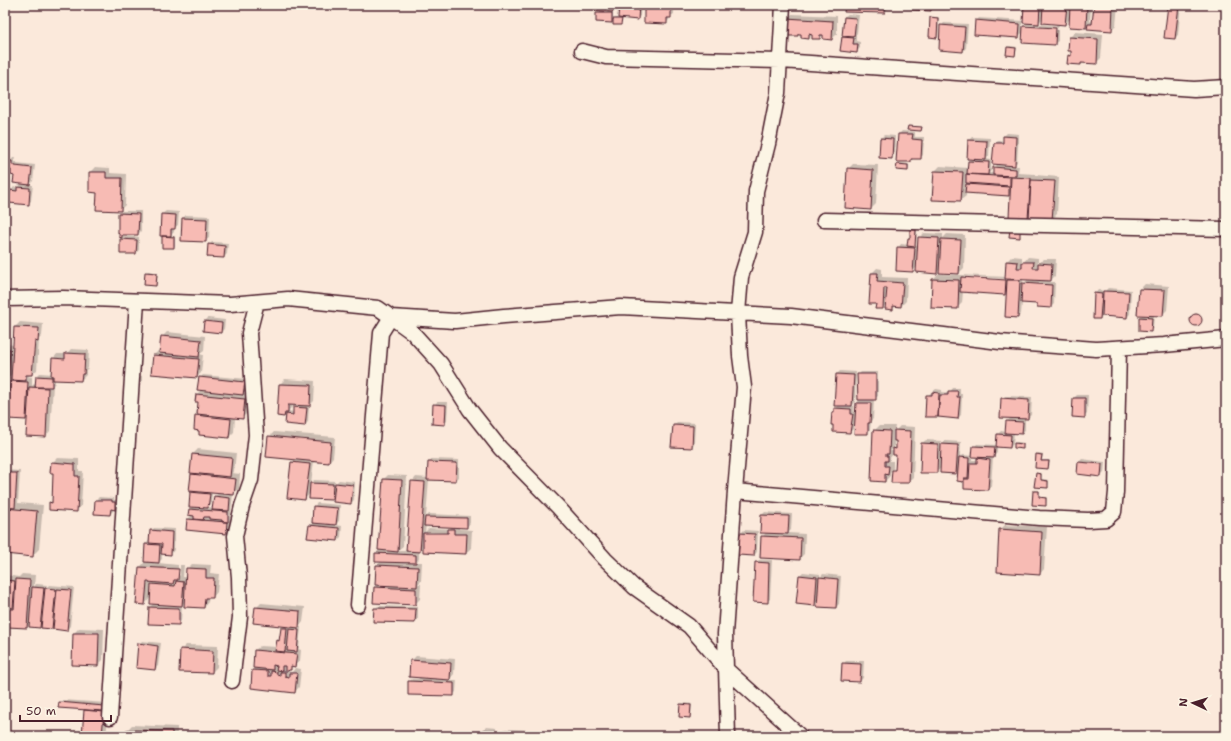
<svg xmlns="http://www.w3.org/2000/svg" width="1231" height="741" font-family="'Shantell Sans',sans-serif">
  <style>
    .shadow { fill: #0003; fill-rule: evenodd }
    .building { fill: #f7bbb4; stroke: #4a1f2b }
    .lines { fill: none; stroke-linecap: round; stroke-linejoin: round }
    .minor-casing { stroke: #4a1f2b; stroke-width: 17 }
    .minor { stroke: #fcf5e5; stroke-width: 14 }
  </style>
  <rect width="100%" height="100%" fill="#fbe9db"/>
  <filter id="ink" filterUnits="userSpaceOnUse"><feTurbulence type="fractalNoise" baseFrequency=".025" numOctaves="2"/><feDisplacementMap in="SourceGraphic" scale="8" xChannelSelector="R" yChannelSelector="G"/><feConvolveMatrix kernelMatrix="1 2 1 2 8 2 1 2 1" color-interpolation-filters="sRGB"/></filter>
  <g filter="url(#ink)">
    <path class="shadow" d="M597,5H618L611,12H613V21L612,22L597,21V13L600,10Z
      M620,5H641L640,16L637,19L622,17V23L621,24L614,19L616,18H619Z
      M645,5H674V14L669,17V20L666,23Z
      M846,5H889V8L884,12Z
      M1025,5H1091L1090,22L1094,19L1095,5H1118L1116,25L1111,30L1088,28V24L1085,27L1070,19L1065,24L1043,18L1037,24L1059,26L1058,28L1025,25V27L1058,30V41L1054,44L1023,32L1018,37L976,21L979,18L1024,21ZM1022,22H1028L1022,28Z
      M1169,5H1181L1178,35L1175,38Z
      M792,14L837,16V34L832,39L824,34L820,38L813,33L809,38L803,33H800L797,35L787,19Z
      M848,14L859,15L857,33L855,36H856V41L860,42V48L857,51L842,38L845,36L844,17Z
      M933,17H939L938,36L937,37L931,18Z
      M944,23L968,24L966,48L963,51L941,26Z
      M1075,32L1103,34L1101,58L1096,63L1083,62L1081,64L1069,56L1072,52L1070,37Z
      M1009,46L1017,47L1016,53L1015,55L1008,47Z
      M902,131L915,132V137H924L923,155L920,158H914L911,161L899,134Z
      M1007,133L1019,134L1017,162L1013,166H1019L1018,173L1035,174V175L1059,177L1057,214L1052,219L1010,216L1011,192L1008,195L966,192V196L961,200L935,171L940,166L968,168L969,162L972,158L969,140L972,137L990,138L989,156L986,159L991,160V171L989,173H994V168L998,164L995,143L998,140L1004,141V136Z
      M884,135L895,136L894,155L891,158L881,138Z
      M13,158H15L14,162H17V163L35,165L33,181L29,185H33L31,201L28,204L11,191L14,187L18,188L22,183L12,169H8V171L5,173V163H9Z
      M899,163L909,164V169L908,170L898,165Z
      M853,164L878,165L876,204L871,209L848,169Z
      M95,167L110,168V173L126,174L125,205L120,210L98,192L90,172Z
      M5,185H6L5,199Z
      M122,211H141V231L138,234H124L122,236L139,237V250L136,253L121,239L124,237L120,236L119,214Z
      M166,211L179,212L178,225L174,228V232L170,236H175V246L173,247L163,237L165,235L162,214Z
      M186,215L210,216L209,238L205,241L183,218Z
      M912,229H917L916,245L919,246V238L924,233L943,234V238L947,234L965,235L964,268L959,273L940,269L936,273L918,266L913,271L897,270L898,248L901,244L908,245L909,238L911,237V230Z
      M212,242L228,243L227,254L224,257L209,245Z
      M1012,256L1022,257V264L1028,257L1038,258V263H1039L1044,259H1056L1055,276L1049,282H1055L1054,304L1051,307L1038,303L1022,302L1021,314L1018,317L1008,290L1004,294L963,291L962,303L957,308L932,307L933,279L938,274L1006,277L1007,261ZM964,276L1011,279V281L964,278ZM1023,279H1028L1023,285Z
      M877,268L882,269V277L907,278L906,301L901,306L896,305L893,309L887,303L882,308L877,303L872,273Z
      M148,271L158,273L157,284L156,285L146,273Z
      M1145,284L1169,286L1167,310L1162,315H1154L1153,328L1150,331L1140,317L1144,314H1138L1140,289Z
      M1108,288L1131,290L1130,314L1127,317L1103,315L1100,318H1094L1095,294L1098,290L1105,291Z
      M1190.5 319a5.5 5.5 0 1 1 11 0a5.5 5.5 0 1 1-11 0Z
      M208,318L225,320L224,329L221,332L205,321Z
      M20,322L43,324L42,336L39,339L37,370L28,377H32V386L35,383H36L37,376L40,373L52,374L53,359L57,354H66L71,349L89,350L88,368L86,370V375L81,380L55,379V383L53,385L50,431L46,436L28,417L26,419L11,382L14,379L12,374L7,378H5V344L14,345L15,327Z
      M167,332L205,336L204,351L200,354L203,355L201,373L197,377L154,355L159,350H161L162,337Z
      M840,371L856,372L855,402L852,406H854V412H856L857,403L860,399L858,375L861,372H878V396L874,399L873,419L871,421L870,430L867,433L854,423L853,429L850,432L833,413L839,405L837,374Z
      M136,375L142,376V382L140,383L134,382Z
      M203,375L247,379L246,391L243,393L249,394L247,413L242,418L235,417L234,432L229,437L196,416L198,414L199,402L197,394L201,390L200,378Z
      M285,379L315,381L314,401L309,406L308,422L305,425L286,423L287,413L284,416L280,384ZM293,405H297L294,407V412L288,411L292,407Z
      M953,388H960V394H962L961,415L958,418L926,416L927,396L936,389L942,390V392L949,393Z
      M1077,395H1088L1087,414L1084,417L1074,398Z
      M1005,396L1032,397L1031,415L1028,418H1025V430L1022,433H1014L1013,444L1010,447L997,446V453L993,457L991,486L987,489L965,488V478L963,481L959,470L956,473L941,468L936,472L922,443L926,440L941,441V446L945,441L961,442L960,458L963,455L973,456L974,447L977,444L997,445L998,434L1001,431L1006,432L1007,421L1011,418L1002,399ZM972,456H981L978,460H972Z
      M437,402H448L447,421L444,424L434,405Z
      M677,422L695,423L694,444L691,447L674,425Z
      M879,426H895L894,432L900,426L915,427L913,477L908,482L893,471L896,468L897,454H893L890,458V461H893V469L890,472V476L885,481L874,431ZM894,440H897V446L894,449V451H890L894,448Z
      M274,432L335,437L333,457L329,462L314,461L311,483L314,480L335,481V484L339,480L355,482L354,500L351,503L334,496L331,499L310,493L305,499L292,462L296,459L269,437Z
      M1017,442L1024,443L1023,447L1022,448L1015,443Z
      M198,449L236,453L234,471L232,473L240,474L239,489L233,494L229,530L226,533L188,519L192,515L190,509L193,506L191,493L194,490L192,475L194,473L193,454ZM212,492L219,493L215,496L214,508L208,507L211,504Z
      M1038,453L1043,454L1042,460H1050L1049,467L1048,468L1036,467L1037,455Z
      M57,458L79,459V471H83L81,506L76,511L50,503L53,500L54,473L52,463Z
      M432,459L459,460V477L456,480L429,479L426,517L429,514L470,516V523L467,527L459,526V529L472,530L471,548L466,553L424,547L419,551V559L416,562H422L421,581L418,584H421L420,599L415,604L375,588L378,584L377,565L382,561L376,553L379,550L384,479L388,475L407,476L403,546L397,551H407L412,482L416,477L428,478L429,462ZM426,525L452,526L450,529L429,528L425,532ZM427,532L453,533V535L427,534Z
      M1082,459L1105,462L1104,473L1101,476L1079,462Z
      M5,470L20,471L18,503L43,505L39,549L32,556L5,553Z
      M1038,473H1042L1041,479L1049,480L1048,486L1047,487L1035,486L1036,474Z
      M1035,490L1040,491L1039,497H1047L1046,504L1045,505L1034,491Z
      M99,497L114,498V500H118L117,506L113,509V511L110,514L96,500Z
      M317,503L340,505L339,521L335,525L342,526L341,537L338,540L310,526L313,522L314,507Z
      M765,512L792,514L791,530L788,533L805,534L804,554L799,559L762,537L767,532L762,515Z
      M1005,525L1047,527L1044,569L1040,574L1000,530Z
      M154,528L175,529L174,550L171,554L162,553V559L158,563L178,565V577L180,575V565H184L183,577H187V569L192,564L211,565L210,573L219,574L217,592L213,597H209L208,602L204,607L185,602L182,605L181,621L178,624L149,623L150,607L154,603L151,597L145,604L137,603L140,567L145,562L146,544L149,541H150L151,531ZM151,581L155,582L151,586Z
      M744,530L758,531L757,552L754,555L741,533Z
      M759,560H772L770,599L767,602L756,563Z
      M803,572L820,574V578L823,574L841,576L839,604L836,607L818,601L814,605L800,575Z
      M22,574L35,575L34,587L36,584L47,585L46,588L49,585L74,587L70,626L67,630L54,626L52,628L43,624L40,627L30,624L27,627L8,626L9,609L11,607L7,606L5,620V575L19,577Z
      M261,603L305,607L303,622L299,627H301L299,648L298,649L301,650L300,661L290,669L289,672H292L295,668L301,669L299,687L295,692L252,688L253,670L256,667L255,650L260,646L277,647L278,641L281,638L282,628L284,625L256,608Z
      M378,606L418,607V619L415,622L375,609Z
      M79,628L104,629L103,660L98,665L74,633Z
      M142,641L161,643L158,666L155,669L139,644Z
      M186,645L218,646L217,667L212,672L181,650Z
      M416,656L455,659L454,674L449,680H457L456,692L453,695L409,682L412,679H419L411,661Z
      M846,661H864L863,678L860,681L843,664Z
      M63,700L106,703L109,708L106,736H83L85,711L87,709L60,703Z
      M683,703L692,704L691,716L690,717L681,704Z
      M132,725L177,727V736H127V730Z
      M486,727L497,728V736H482L483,730Z
      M505,729L529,730L528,736H502V732Z
      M426,734L439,736H423Z"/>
    <path class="building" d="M596,5H613V12L596,11Z
      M619,5H639L638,20L618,18Z
      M644,5H671V18H667V24L644,23Z
      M845,5H885V13L844,12Z
      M913,5H931V11L912,10Z
      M1024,5H1040L1039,24L1023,23Z
      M1043,5H1067L1065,25L1042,23Z
      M1070,5H1087L1086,28L1069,27Z
      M1094,5H1113L1112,31L1087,29L1088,24H1092Z
      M1168,5H1179L1175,39L1164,38Z
      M596,13H612V23L596,22Z
      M844,17L856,18L854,37L842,36Z
      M930,17L938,18L937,38L929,37Z
      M786,18L833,21L832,40L823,39V35H820V39H812V35L809,34V39L801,38V34H798V36H789V34L785,33Z
      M613,19H622L621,25H613Z
      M975,20L1020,24L1019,38L974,35Z
      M940,25L965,27L963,52L939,50Z
      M1023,26L1056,28L1055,45L1022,43Z
      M842,37L854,38L853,44H858L857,53L840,51Z
      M1069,37L1098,39L1097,64L1081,63V65L1067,64L1068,55L1071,56V51H1068Z
      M1007,47L1016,48L1015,56L1006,55Z
      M908,126L922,127L921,131L907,130Z
      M898,134H913L912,139L922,140L921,159H911V162H896Z
      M1003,136L1016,137L1015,166L992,164L994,143H1003Z
      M880,138L893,139L892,159L879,158Z
      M968,140L987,141L986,160L967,159Z
      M9,161H12V165H15V166L32,168L30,185L13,183L14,176L11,175V170H8Z
      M968,161L989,162L988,175L967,174Z
      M897,164L908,165V171L896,170Z
      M993,167L1016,169V176L993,175Z
      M847,168L873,170L871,210L845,208Z
      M934,171L963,172L961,201L932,200Z
      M89,172H106V178H122L121,211L96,210L97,193L89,192Z
      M966,174L1010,177V186L966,183Z
      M1011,177L1031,178L1028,218L1009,217Z
      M1031,180L1055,181L1052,220L1029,219Z
      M966,184L1009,187V196L965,193Z
      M17,187L30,188L29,205L9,203L10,190L17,191Z
      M118,213L139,214L138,235H122V238L119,237V234L118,233Z
      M161,214L176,215L175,229H171V236H160Z
      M182,218L207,219L206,242L181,241Z
      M1010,229L1020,230V238L1009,237Z
      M910,230H916L915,247L907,246L908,238H910Z
      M162,236L174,237V248H162Z
      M918,237L939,238L937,274L916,272Z
      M120,239L137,240L136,254H120Z
      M941,239L961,240L959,274L939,273Z
      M208,244L225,246L224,258L207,257Z
      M897,247L915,248L913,272L896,271Z
      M1006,261L1018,262L1017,268H1022V262H1034L1033,268H1038V263L1052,264L1051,281L1005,279Z
      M145,272L157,273L156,286L144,285Z
      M871,273H878L877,281L903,283L901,307L893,306V310L885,309L887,288H884L883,309H875L876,304H869Z
      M961,277L1006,280L1005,295L960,292Z
      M932,279L959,280L958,309L931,308Z
      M1007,280H1020L1018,318L1005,317Z
      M1022,283L1052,285L1051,308L1037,307V304L1021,303Z
      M1139,289L1165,290L1163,316L1137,315Z
      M1103,291L1129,292L1127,318L1102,316Z
      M1094,293L1102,294L1100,319H1093Z
      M1190 320a6 6 0 1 1 12 0a6 6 0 1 1-12 0Z
      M1139,317L1152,318L1151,332L1139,331Z
      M204,321L222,323L221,333L203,331Z
      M14,327L39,328L38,342L35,341L32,375H26V381L11,380Z
      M161,336L201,340L199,357L159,353Z
      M5,349H10L8,380L5,379Z
      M65,353L85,354L84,374H82L81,381L53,380V376H51L52,358L65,359Z
      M153,355L199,359L197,378L151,374Z
      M836,374L854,375L852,406H834Z
      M857,374H876V400H858Z
      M36,376L52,377V387H35Z
      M199,377L245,382L243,395L197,390Z
      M10,381L28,382L26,420L8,419Z
      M279,384L311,385L310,406L288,405V413H285L284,417L277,416Z
      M29,387L48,388L46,437L26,436Z
      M948,391H958L957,397H960L958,419L938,417L940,395H948Z
      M932,392L939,393L938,417H925L926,395H932Z
      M196,394L245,399L243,419L197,414L198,402H195Z
      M1001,398L1029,400L1028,419L1000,418Z
      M1073,398H1085V418L1072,417Z
      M856,403H871L870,423H868V434H854Z
      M433,404L446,405L445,425L432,424Z
      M293,407L307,408L305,426L285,424L286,414L293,415Z
      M834,408L851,409V414H853L850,433L833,432V425H831L832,412H834Z
      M195,415L231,419L229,438L199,435V431L194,430Z
      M1006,421L1023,422L1022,434L1005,433Z
      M673,425L693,426L692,448L671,447Z
      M873,430L890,431L889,454H886V456H888V461H885V466H889L888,475L885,474V482L871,481Z
      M894,430L911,431L909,483H891L892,470H895L896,455H893V448L896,449V441H894Z
      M997,434L1011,435L1010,448L996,447Z
      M268,436L331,442L329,463L266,457Z
      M921,443L938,444L937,473H920Z
      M1014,443L1023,444V449L1014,448Z
      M941,444L958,445L956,474L940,473Z
      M973,446L995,447L994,458L972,457Z
      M192,454L232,458L230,477L190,473Z
      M1036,454L1042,455L1041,461H1049L1048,469L1035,468Z
      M959,457L969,458L968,478H964L963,482L957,481Z
      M977,458L990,460L988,490L964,489V479H969L970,463H977Z
      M51,462L75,464V476H79L77,512L49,510V502L52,503L53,473H50Z
      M291,462L310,464L305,500L287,498Z
      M428,462L457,463L456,481L427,480Z
      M1078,462L1102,464L1101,477L1077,474Z
      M5,473H17L15,508L5,507Z
      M1036,473L1041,474V480L1048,481V488L1034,487Z
      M191,474L236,479L234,495L189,491Z
      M383,479L402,480L398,552L378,550Z
      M411,481L425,482L420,552L406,551Z
      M310,483L333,484L332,500L309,499Z
      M335,483L353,485L351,504L333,502Z
      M1033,491H1039V497L1046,498V506L1032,505Z
      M190,492L210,494L208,508L189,507Z
      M214,496L230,498L229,511L212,510Z
      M95,500H112V502H115V510L111,509L110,515L94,514Z
      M313,506L338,508L336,525L312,523Z
      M5,508L37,511L33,557L5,554Z
      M189,509L228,512V522H222V520L209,519V517H204L203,520L194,519V516L188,515Z
      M761,515L789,516L788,534L760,533Z
      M425,517L467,518V528L424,526Z
      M187,519L227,522L226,534L186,530Z
      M309,525L339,528L338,541L307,538Z
      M448,529H454V534H467L466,554L423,552V533H448Z
      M999,529L1042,532L1040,575L997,572Z
      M150,530L172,532L171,555L161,554L162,544L149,543Z
      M740,533L755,534L754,556L738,555Z
      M761,536L801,538L800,560L760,558Z
      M145,544L160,545L159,563L144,562Z
      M375,553L416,555V563L375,562Z
      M755,562L769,563L768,603L753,602Z
      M376,565L418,567L417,587L375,585Z
      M139,567L179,569L178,580H174L173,584L147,582L145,605L136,604Z
      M186,568L206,569V578H214L213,598H205L204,608L184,607Z
      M799,575L817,577L815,606L796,604Z
      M819,577L838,579L836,608L817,607Z
      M16,579L30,580L27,628L7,627L8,609H14Z
      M5,580L15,581L13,608L5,607Z
      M176,581L184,582L182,606L150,604L151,584L175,586Z
      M32,587L44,588L40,628L29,627Z
      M374,587L416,589V605L373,603Z
      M45,588L56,589L52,629L41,628Z
      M57,589L71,590L67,631L53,629Z
      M149,607L179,608V625L148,624Z
      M255,607L300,611L299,628L253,623Z
      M374,608L416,609L415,623L373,622Z
      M281,628H287L285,652L275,651L277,640L279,641Z
      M289,629L299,630L297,652L287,651Z
      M73,633H99L98,666L72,665Z
      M138,643L158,646L155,670L136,668Z
      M180,649L213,651L212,673L179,672Z
      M254,650L297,654L295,667L291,666V670H289L288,671H285V666H282V671L276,670L277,666L273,665V670L253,668Z
      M410,660L451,663L450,680L409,677Z
      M842,663L861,664L860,682L841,681Z
      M252,670L268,671V676H271V671L277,672V675L280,676V672H285V676L289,677V673H297L295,693L251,688Z
      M408,681L454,683V696L408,695Z
      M59,702L104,706L103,711L58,708Z
      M680,704L691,705L690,718L679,717Z
      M84,710L104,712L102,736H82Z
      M126,730L172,731V736H126Z
      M482,730L495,731L494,736H481Z
      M501,732L526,733V736H501Z"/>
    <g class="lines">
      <defs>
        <path id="minor" d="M582,51L606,57L781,61L1194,89L1226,87
          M824,220L1226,229
          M5,299L63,298L230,304L288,299L378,308L391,317L455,321L504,316L621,307L791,316L1000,342L1096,349L1164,345L1226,339
          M735,491L1039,518L1088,520L1106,519L1114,512L1116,492L1119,348
          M358,605L381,333L391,317L413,333L441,364L470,410L500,448L558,507L605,559L634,587L689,626L727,670L800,736
          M232,681L240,617L239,577L235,536L242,506L251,480L256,435L249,333L257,302
          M110,717L137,301
          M728,736L725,634L735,491L744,387L740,356L738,313L741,277L755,232L756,191L768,144L778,93L783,5"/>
      </defs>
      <use href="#minor" class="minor-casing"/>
      <use href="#minor" class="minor"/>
    </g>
  </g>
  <rect width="1231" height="741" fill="none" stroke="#fcf5e5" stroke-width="20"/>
  <rect x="10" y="10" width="1211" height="721" fill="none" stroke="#4a1f2b" stroke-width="1.5" filter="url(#ink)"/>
  <g transform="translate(1193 703) rotate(274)" stroke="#fcf5e5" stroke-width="3" paint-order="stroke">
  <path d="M0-3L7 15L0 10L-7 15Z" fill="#4a1f2b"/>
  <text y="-6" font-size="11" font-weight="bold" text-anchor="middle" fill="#4a1f2b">N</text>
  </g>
  <path d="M20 715v6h91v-6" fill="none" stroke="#4a1f2b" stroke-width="2"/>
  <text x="26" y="715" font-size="12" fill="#4a1f2b" stroke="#fcf5e5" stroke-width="3" paint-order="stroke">50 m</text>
</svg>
